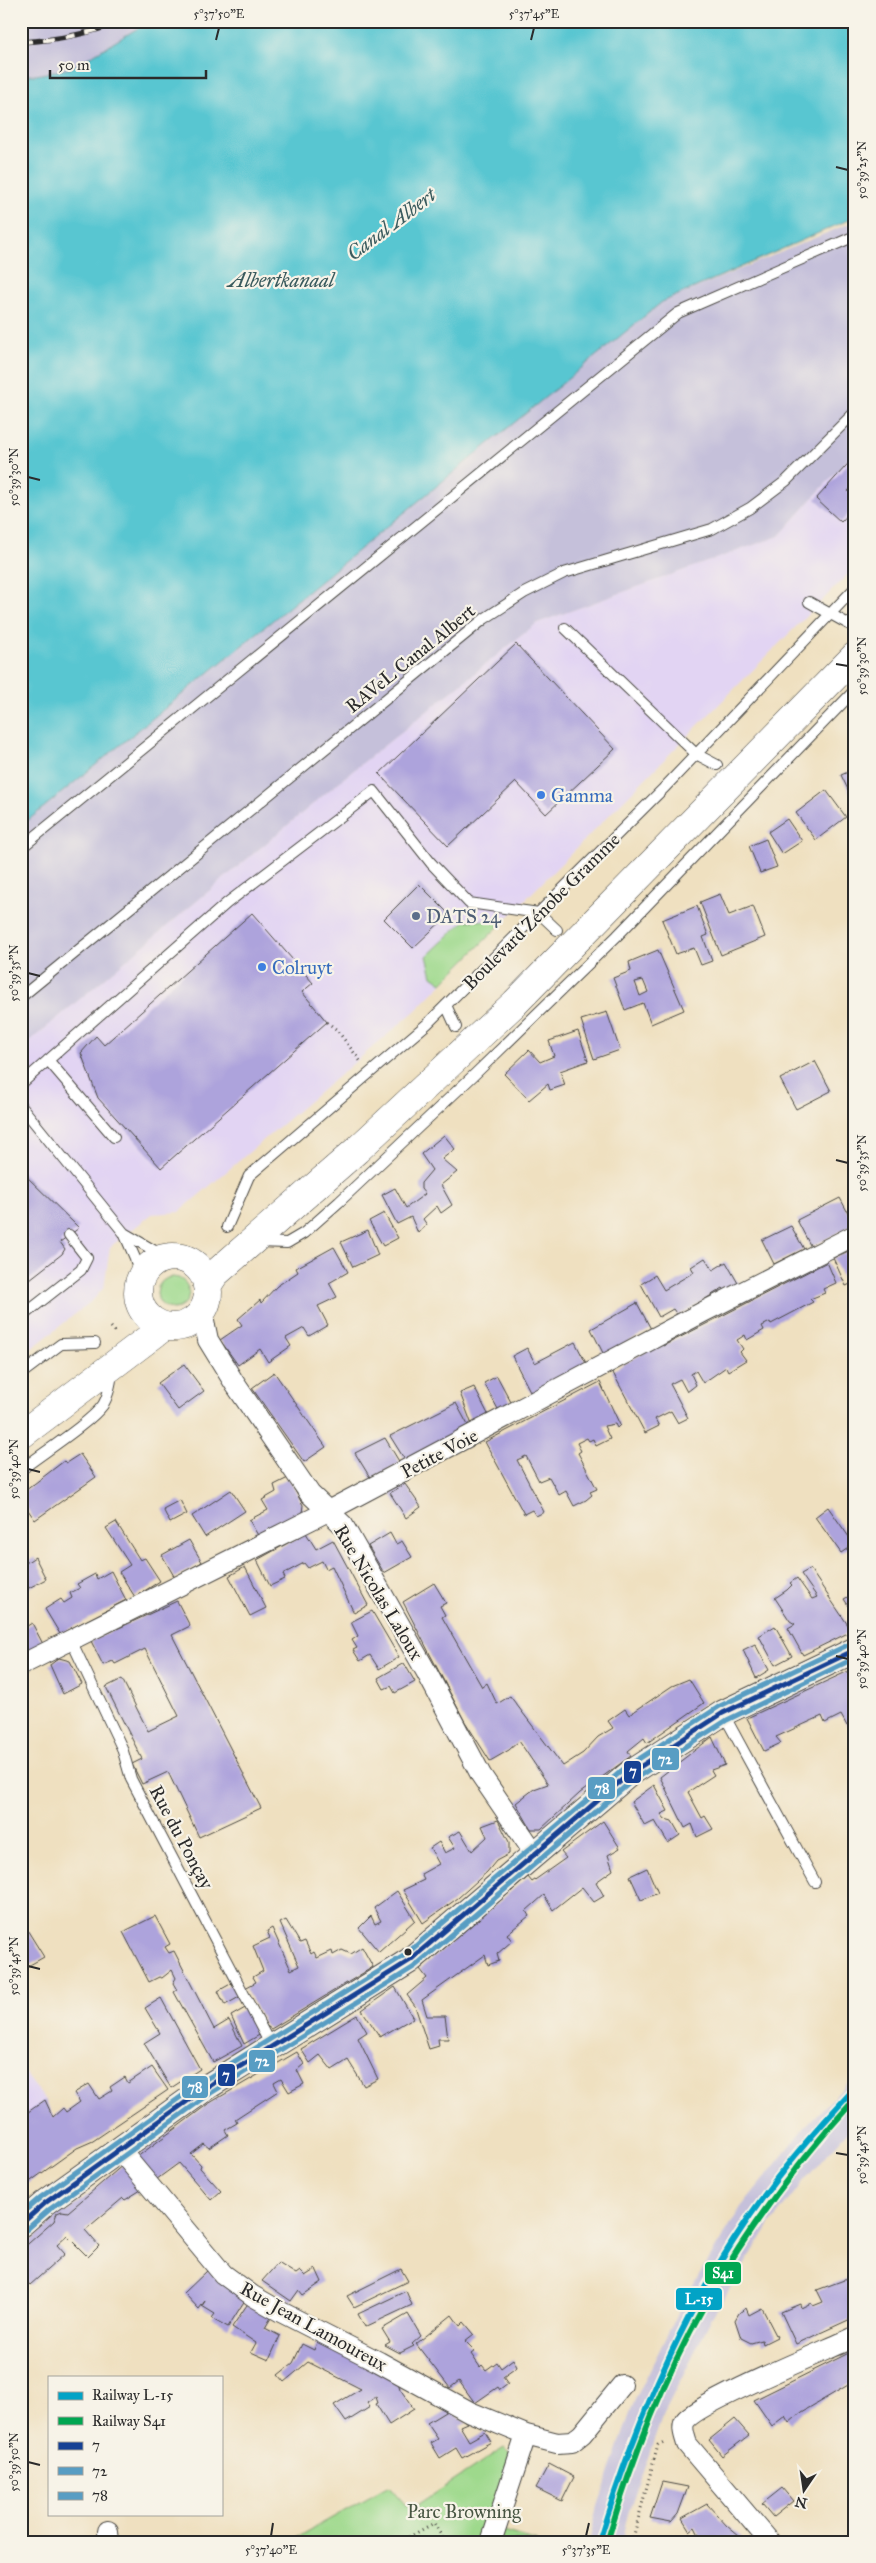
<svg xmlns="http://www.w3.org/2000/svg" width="876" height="2563" font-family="'IM FELL Great Primer',serif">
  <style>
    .built { fill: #e2d4f3 }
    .industrial { fill: #c5c0da }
    .green { fill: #9ed98c; stroke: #64825c }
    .water { fill: #59c6d1; stroke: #42787e }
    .building { fill: #ada3dc; fill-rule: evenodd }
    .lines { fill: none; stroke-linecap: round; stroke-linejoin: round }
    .service-casing { stroke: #484641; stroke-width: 12 }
    .minor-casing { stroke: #484641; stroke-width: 22 }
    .tertiary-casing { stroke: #484641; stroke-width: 27 }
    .secondary-casing { stroke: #484641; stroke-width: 29 }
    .path { stroke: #484641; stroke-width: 3; stroke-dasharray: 1 4; stroke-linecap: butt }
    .service { stroke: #fff; stroke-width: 10 }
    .minor { stroke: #fff; stroke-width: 20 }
    .tertiary { stroke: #fff; stroke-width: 25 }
    .secondary { stroke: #fff; stroke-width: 28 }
    .rail-casing { stroke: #2b2b2b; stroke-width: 5.5 }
    .rail { stroke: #f7f3e8; stroke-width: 4; stroke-dasharray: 11; stroke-linecap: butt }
    .bus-1-casing { stroke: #f7f3e8; stroke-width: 9 }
    .bus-2-casing { stroke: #f7f3e8; stroke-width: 9 }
    .bus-3-casing { stroke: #f7f3e8; stroke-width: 9 }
    .bus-1 { stroke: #164194; stroke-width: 5 }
    .bus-2 { stroke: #589dc3; stroke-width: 5 }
    .bus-3 { stroke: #589dc3; stroke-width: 5 }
    .rail-1-casing { stroke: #f7f3e8; stroke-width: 10 }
    .rail-2-casing { stroke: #f7f3e8; stroke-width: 10 }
    .rail-1 { stroke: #02a3c6; stroke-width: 6 }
    .rail-2 { stroke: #00a651; stroke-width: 6 }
    .ticks { fill: none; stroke: #2b2b2b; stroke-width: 2 }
    .shop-dot { fill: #3f7fe0; stroke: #f7f3e8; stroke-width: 2 }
    .service-dot { fill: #5c6f8a; stroke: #f7f3e8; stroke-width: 2 }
    .bus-dot { fill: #2b2b2b; stroke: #f7f3e8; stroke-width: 2 }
    .labels { text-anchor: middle; stroke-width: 4.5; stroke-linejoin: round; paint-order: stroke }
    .street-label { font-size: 19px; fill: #2b2b2b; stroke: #f7f3e8 }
    .shop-label { font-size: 19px; fill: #366cbe; stroke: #f7f3e8; text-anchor: start }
    .service-label { font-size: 19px; fill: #4e5e75; stroke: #f7f3e8; text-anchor: start }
    .park-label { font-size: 19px; fill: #485643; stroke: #f7f3e8 }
    .water-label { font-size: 20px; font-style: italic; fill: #395a5d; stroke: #f7f3e8 }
    .line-badge { stroke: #f7f3e8; stroke-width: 2 }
    .badge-label { font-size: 14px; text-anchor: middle; font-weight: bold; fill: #fff }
    .neatline { fill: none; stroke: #2b2b2b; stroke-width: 2 }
    .ticks-label { font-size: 12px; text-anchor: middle; fill: #2b2b2b }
  </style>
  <rect width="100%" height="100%" fill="#f7f3e8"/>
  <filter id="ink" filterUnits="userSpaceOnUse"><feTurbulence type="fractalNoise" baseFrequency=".02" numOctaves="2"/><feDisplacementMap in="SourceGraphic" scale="10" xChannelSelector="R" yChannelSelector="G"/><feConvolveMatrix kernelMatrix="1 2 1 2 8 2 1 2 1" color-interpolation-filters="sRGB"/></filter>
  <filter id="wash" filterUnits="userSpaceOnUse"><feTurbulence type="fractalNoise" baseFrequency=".0096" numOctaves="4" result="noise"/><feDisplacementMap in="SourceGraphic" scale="20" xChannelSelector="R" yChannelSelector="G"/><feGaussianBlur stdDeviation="1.12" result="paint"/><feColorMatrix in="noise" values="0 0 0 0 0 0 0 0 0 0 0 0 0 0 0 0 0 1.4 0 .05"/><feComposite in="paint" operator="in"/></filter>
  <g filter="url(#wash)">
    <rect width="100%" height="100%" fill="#efe0c0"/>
    <path class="built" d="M855,451V567L415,1011L179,1212L152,1214L110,1247L104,1287L94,1299L21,1357V1052L25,1045L345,777L537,623L779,536Z
      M21,2068L45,2100L53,2117L77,2148L21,2188Z"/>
    <path class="industrial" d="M21,21H150L71,68L37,75H21Z
      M855,221V451L779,536L537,623L345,777L25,1045L21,1052V826L662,302Z
      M855,2076V2123L802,2183L769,2226L712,2317L663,2415L628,2514L621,2542H589L598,2506L634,2402L683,2302L741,2207L811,2120Z"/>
    <path class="green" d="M495,920L500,925L442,983L432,976L427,956L464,921Z
      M157 1293a16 16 0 1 1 32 0a16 16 0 1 1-32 0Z
      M504,2448L515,2457L491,2528L537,2542H289L389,2486L410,2510Z"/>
    <path class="water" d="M150,21H855V217L662,302L21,826V75H37L71,68Z"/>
    <g id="blocks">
      <path class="building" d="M855,456V484L848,491L855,498V507L841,522L816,499Z
        M516,644L615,749L546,814L516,782L448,846L379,774Z
        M855,769V804L841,775Z
        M826,790L846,817L816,840L796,813Z
        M787,819L802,841L782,854L768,832Z
        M766,839L777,867L760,873L749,846Z
        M419,884L449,914L413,948L384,919Z
        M720,894L729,915L753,906L765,937L721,955L700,902Z
        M697,906L708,935L703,937L712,961L701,965L694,948L676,954L662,920Z
        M252,913L313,983L302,992L327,1022L161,1168L98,1098L81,1053L96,1036L104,1045Z
        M658,950L684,1010L651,1024L643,1003L625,1010L613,978L631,971L629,962ZM643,980L648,992L640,996L635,982Z
        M607,1012L620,1050L594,1059L581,1020Z
        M578,1031L588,1061L560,1071L565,1085L550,1090L548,1084L529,1100L504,1074L529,1050L540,1062L554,1056L549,1041Z
        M815,1061L831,1091L796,1109L780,1079Z
        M444,1135L455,1149L442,1159L457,1172L441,1185L452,1205L441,1213L437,1206L423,1219L427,1225L418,1233L411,1217L397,1224L382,1195L395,1188L406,1208L425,1194L421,1189V1183L432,1170L421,1154Z
        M21,1171L79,1228L60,1242L65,1249L62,1254L21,1286Z
        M840,1198L854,1224L811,1247L797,1220Z
        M384,1213L398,1238L383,1246L369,1221Z
        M791,1226L804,1249L774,1264L762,1240Z
        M368,1230L378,1255L353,1267L341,1242Z
        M334,1247L348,1272L329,1283L337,1297L318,1306L328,1325L309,1336L304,1328L286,1338L291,1346L268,1362L260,1349L238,1365L220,1340L242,1325L238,1319L260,1300L261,1303L277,1286L298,1272L296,1268Z
        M855,1248V1282L846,1286L833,1258Z
        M705,1258L713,1270L726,1262L739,1285L726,1292L723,1288L678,1316L673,1309L659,1317L641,1284L655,1275L664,1290L694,1272L691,1267Z
        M827,1262L836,1283L823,1289L825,1293L810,1299L813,1302L771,1324L770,1322L762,1326L764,1330L747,1340L745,1335L737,1340L743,1349L740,1352L746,1360L728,1371L726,1367L703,1383L696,1371L691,1374L696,1385L687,1392L680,1379L670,1384L688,1418L678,1423L671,1411L655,1419L659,1426L645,1433L612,1371L661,1343L663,1346Z
        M637,1303L651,1329L604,1355L591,1329Z
        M575,1342L587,1365L532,1395L512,1356L527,1348L535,1363Z
        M184,1364L204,1391L178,1410L158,1383Z
        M274,1372L326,1447L304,1462L252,1388Z
        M497,1376L512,1404L499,1411L484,1383Z
        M600,1382L620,1425L617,1428L615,1424L604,1426L610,1439L596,1446L593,1439L589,1441L587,1438L577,1443L581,1451L578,1453L597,1489L590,1492L592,1495L586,1500L574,1506L566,1491L559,1495L549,1477L539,1481L526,1456L517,1460L544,1512L536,1516L532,1510L524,1514L485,1442Z
        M474,1387L489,1416L472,1425L460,1393Z
        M456,1403L469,1427L405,1460L390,1436Z
        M385,1438L400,1463L371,1479L355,1453Z
        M80,1454L96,1477L35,1520L21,1500V1494L64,1461L66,1463Z
        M288,1478L303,1505L302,1513L259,1537L249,1520L268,1510L262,1500L276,1492L274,1485Z
        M405,1484L421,1507L406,1518L390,1493Z
        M231,1490L245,1511L205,1537L192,1516Z
        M180,1500L187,1514L170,1523L163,1509Z
        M828,1507L854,1544L841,1553L815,1517Z
        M116,1522L140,1560L145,1558L160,1581L135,1597L119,1572L130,1565L106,1528Z
        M306,1533L316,1549L333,1540L368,1605L354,1613L332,1566L326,1569L322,1561L308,1568L304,1563L283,1574L285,1579L270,1586L257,1560Z
        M390,1533L396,1544L402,1541L412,1557L384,1573L368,1546Z
        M189,1540L202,1562L175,1578L162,1555Z
        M35,1557L46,1579L21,1592V1566Z
        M245,1567L266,1608L250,1616L229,1576Z
        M810,1569L852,1631L803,1655L788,1628L795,1624L790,1621L775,1598L787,1590L792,1585L790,1583L797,1578L812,1599L817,1597L801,1574Z
        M111,1571L126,1600L60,1634L45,1609L61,1599L64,1603L72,1598L70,1593L80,1588L77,1584L95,1574L97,1579Z
        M434,1583L446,1603L440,1606L445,1615L442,1617L482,1687L487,1683L497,1704L510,1696L563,1766L583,1753L598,1737L613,1728L608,1721L625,1709L629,1715L672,1686L689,1679L704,1703L647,1743L644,1738L628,1751L631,1756L580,1793L541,1829H531L516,1803L534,1789L548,1784L519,1741L509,1750L490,1761L464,1720L403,1602Z
        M855,1593V1616L844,1599Z
        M177,1601L190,1626L172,1635L261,1808L199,1837L168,1772L142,1784L132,1764L142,1759L106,1687L122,1679L148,1731L179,1716L145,1649L115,1664L113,1661L103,1665L91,1641Z
        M372,1611L399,1657L379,1669L370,1655L360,1661L353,1650L357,1648L352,1640L358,1636L351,1622Z
        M21,1623L24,1628L32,1623L43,1644L21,1655Z
        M775,1626L792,1656L775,1665L759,1636Z
        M755,1644L769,1670L756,1678L743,1650Z
        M59,1658L70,1661L82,1684L63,1694L50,1665Z
        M404,1663L415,1682L395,1693L391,1686L384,1689L378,1678Z
        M855,1668V1723L847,1726L841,1715L825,1723L822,1716L776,1737L781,1743L764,1751L747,1718Z
        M712,1737L725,1765L711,1770L714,1775L688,1792L702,1818L705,1816L713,1829L697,1837L692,1824L685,1828L660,1777Z
        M654,1785L668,1811L661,1814L665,1819L672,1821L680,1835L668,1843L655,1821L645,1826L631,1802Z
        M498,1820L509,1842V1854L496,1861L487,1872L458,1898L423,1923L403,1890L424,1880L421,1874L439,1864L430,1848L439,1842L445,1853L455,1848L448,1837L460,1831L472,1851L487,1837L482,1826Z
        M603,1821L620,1848L608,1855L613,1870L596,1882L604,1896L594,1902L582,1887L553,1910L544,1895L526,1911L529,1916L507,1934L512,1941L497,1954L499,1961L488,1965L485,1955L422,2000L427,2016H445L448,2039H438L439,2046L429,2049L415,2006L407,1995L427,1978L420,1969L528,1877L532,1882L566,1858L561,1852Z
        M647,1868L658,1893L641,1900L630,1876Z
        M397,1891L415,1920L379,1952L359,1928L371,1916L375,1924L381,1921L374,1908Z
        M155,1916L170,1944L165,1947L169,1953L174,1951L214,2029L229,2020L242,2046L213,2062L174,1992L177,1990L173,1983L176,1978L172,1970L162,1978L159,1977L149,1982L123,1932Z
        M21,1920L44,1957L21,1970Z
        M286,1920L300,1943L305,1941L311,1954L314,1952L317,1958L332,1951L333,1955L342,1950L351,1954L362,1947L373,1967L271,2029L265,2025L245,1988L256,1982L253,1977L263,1971L253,1946L270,1938L267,1931L272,1928L291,1970L299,1966L280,1923Z
        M234,1982L241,1996L225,2005L218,1991Z
        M395,1987L413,2018L380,2037L362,2010Z
        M161,1998L200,2069L171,2088L144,2043L160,2033L145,2008Z
        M247,2007L261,2034L244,2044L231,2016Z
        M357,2015L367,2032L358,2038L378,2079L364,2086L348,2060L332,2070L320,2055L310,2063L301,2049Z
        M297,2052L304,2064L297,2070L304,2084L289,2092L281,2079L274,2083L278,2091L235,2119L237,2123L225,2130L228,2135L209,2148L204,2144L191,2154L201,2165L200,2168L221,2191L211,2200L179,2163L153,2182L133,2160L208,2104Z
        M152,2067L168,2090L93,2141L77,2148L21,2188V2117L45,2100L53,2117L63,2108L66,2112L80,2102L74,2093L89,2084L99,2099L112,2091L110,2087L125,2077L128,2083Z
        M124,2164L144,2188L125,2200L123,2198L85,2230L99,2246L88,2257L67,2236L57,2245L65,2254L30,2285L27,2282L21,2288V2250L54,2221L57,2213L62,2211L68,2212Z
        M278,2263L296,2274L300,2271L305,2276L316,2269L322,2282L303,2295L299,2290L291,2301L262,2281Z
        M401,2269L408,2281L354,2307L347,2296Z
        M208,2270L245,2300L228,2327L212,2318L215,2314L202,2306L205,2301L199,2309L184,2293Z
        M855,2276V2317L796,2344L781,2312L800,2304L801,2308L811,2303L813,2306L823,2302L817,2290Z
        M406,2291L412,2305L365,2327L358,2314Z
        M249,2302L272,2316L265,2328L280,2336L269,2360L251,2352L256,2343L232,2327Z
        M746,2308L749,2315L762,2308L777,2337L763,2344L762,2340L751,2343L741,2338L735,2320L739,2313Z
        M408,2314L421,2336L412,2344L414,2346L400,2353L385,2345L390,2342L382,2329Z
        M452,2315L460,2326L464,2322L474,2334L465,2341L475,2351L471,2354L480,2367L482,2365L486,2370L497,2362L501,2368L513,2359L517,2367L503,2377L508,2384L500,2390L498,2387L475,2403L459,2381L450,2388L416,2344Z
        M318,2340L397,2379L400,2389L414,2409L389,2425L376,2404L378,2403L376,2397L367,2403L370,2407L346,2422L334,2405L361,2389L308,2362L284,2382L278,2375L293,2363L302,2344L314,2350Z
        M855,2350V2381L802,2412L789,2423L785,2416L772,2426L754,2400Z
        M450,2409L467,2423L460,2426L469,2441L485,2432L491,2442L462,2458L456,2448L440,2458L431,2443L438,2439L427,2423Z
        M735,2419L749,2435L722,2456L709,2440Z
        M549,2464L574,2477L562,2501L536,2488Z
        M662,2482L688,2487L678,2514L671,2522L650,2518Z
        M782,2488L793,2501L773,2517L762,2504Z
        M707,2504L727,2526L746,2542H707L706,2539L702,2541L695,2527L690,2531L682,2518Z"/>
    </g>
  </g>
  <g filter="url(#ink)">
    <use href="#blocks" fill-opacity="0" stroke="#484641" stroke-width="1"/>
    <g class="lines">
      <defs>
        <path id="service" d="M809,602L852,626
          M565,628L696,754L717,765
          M21,848L678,313L855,236
          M21,997L484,619L524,593L564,573L712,529L750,508L786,481L855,412
          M446,1005L456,1027
          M48,1060L114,1137
          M21,1084L227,903L374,791L431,863L469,903L539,913L557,930
          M21,1106L124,1233L135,1258L140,1279
          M227,1227L249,1176L427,1024L663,789L855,588
          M124,1233L167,1258
          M259,1242L287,1243L304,1233L339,1202L475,1074L617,936L855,690
          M21,1317L81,1270L87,1258L69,1235
          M21,1374L61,1344L95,1343
          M21,1470C41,1454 90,1423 103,1405C109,1395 111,1382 112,1372
          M71,1640L122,1748L131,1779L271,2046
          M723,1713L815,1882"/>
        <path id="minor" d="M202,1311L208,1340L235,1384L310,1494L343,1525L427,1673L481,1775L535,1854
          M21,1665L328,1511L703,1312L855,1235
          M119,2149L223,2274L253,2296L281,2312L379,2362L470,2412L526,2435L557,2443L572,2442L582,2434L622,2385
          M108,2531L109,2542
          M491,2542L526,2435
          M770,2542L687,2444C685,2437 681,2428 685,2421C697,2403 827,2350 855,2337"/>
        <path id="tertiary" d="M21,2224L45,2203L207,2087L409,1961L629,1774L723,1713L855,1650"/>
        <path id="secondary" d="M138 1292a35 35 0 1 1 70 0a35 35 0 1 1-70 0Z
          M207,1286L215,1274L357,1150L515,1003L855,656
          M21,1435L165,1326"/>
      </defs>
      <use href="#service" class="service-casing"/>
      <use href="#minor" class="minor-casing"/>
      <use href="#tertiary" class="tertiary-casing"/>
      <use href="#secondary" class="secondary-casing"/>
      <path class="path" d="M327,1022L337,1030L361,1062
        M111,1327L117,1334
        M400,2542L434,2523L445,2542
        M632,2542L658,2445L666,2441"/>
      <use href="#service" class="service"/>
      <use href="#minor" class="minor"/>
      <use href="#tertiary" class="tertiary"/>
      <use href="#secondary" class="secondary"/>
      <defs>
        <path id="rail" d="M21,42C56,40 88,35 121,21"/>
      </defs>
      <use href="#rail" class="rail-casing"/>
      <use href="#rail" class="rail"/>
      <defs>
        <path id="bus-1" d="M21,2224L45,2203L207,2087L409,1961L629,1774L723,1713L855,1650"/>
        <path id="bus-2" d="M26,2230L50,2209L211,2093L414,1967L633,1780L727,1720L855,1658"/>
        <path id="bus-3" d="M21,2214L41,2197L203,2081L405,1955L625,1768L720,1706L852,1643"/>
      </defs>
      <use href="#bus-1" class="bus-1-casing"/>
      <use href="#bus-2" class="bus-2-casing"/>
      <use href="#bus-3" class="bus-3-casing"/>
      <use href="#bus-1" class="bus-1"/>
      <use href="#bus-2" class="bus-2"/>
      <use href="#bus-3" class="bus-3"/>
      <defs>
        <path id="rail-1" d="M599,2542C638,2414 689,2297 769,2189C795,2153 825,2121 855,2088"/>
        <path id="rail-2" d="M607,2542C660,2366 730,2236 855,2099"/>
      </defs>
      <use href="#rail-1" class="rail-1-casing"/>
      <use href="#rail-2" class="rail-2-casing"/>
      <use href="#rail-1" class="rail-1"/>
      <use href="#rail-2" class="rail-2"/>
    </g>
  </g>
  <path class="ticks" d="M216,40L219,28M531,40L534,28M836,167L848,170M28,477L40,480M836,664L848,666M28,973L40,976M836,1160L848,1163M28,1469L40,1472M836,1656L848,1659M28,1966L40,1969M836,2153L848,2155M28,2462L40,2465M271,2536L273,2523M586,2536L589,2523"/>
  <g class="shop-dot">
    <circle cx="541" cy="795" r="5"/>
    <circle cx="262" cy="967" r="5"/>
  </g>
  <circle class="service-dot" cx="416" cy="916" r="5"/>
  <circle class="bus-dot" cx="408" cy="1952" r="4.5"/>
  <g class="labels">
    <g class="street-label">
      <text transform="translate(410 658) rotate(-39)" y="7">RAVeL Canal Albert</text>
      <text transform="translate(541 911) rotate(-45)" y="7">Boulevard Zénobe Gramme</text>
      <text transform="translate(439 1453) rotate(-28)" y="7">Petite Voie</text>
      <text transform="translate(379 1592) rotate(59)" y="7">Rue Nicolas Laloux</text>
      <text transform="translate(182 1837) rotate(62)" y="7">Rue du Ponçay</text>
      <text transform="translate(314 2326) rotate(29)" y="7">Rue Jean Lamoureux</text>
    </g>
    <g class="shop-label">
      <text x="551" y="802">Gamma</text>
      <text x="272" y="974">Colruyt</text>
    </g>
    <g class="service-label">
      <text x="426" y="923">DATS 24</text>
    </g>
    <g class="park-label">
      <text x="464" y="2518">Parc Browning</text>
    </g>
    <g class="water-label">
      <text transform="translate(391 224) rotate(-37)" y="7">Canal Albert</text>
      <text x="281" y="287">Albertkanaal</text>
    </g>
  </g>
  <g class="line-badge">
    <rect x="651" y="1747" width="29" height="24" rx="5" fill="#589dc3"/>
    <rect x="623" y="1760" width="19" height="24" rx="5" fill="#164194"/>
    <rect x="587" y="1776" width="29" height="24" rx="5" fill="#589dc3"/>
    <rect x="248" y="2049" width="28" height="24" rx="5" fill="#589dc3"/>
    <rect x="217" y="2063" width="19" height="24" rx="5" fill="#164194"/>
    <rect x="181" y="2075" width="28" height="24" rx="5" fill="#589dc3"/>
    <rect x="704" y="2261" width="38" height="24" rx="5" fill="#00a651"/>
    <rect x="675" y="2287" width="48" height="24" rx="5" fill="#02a3c6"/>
  </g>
  <g class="badge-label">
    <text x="665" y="1764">72</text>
    <text x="633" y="1776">7</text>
    <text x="602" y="1793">78</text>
    <text x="262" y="2066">72</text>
    <text x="226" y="2080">7</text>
    <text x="195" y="2092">78</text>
    <text x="723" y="2278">S41</text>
    <text x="699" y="2304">L-15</text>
  </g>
  <rect width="876" height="2563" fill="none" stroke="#f7f3e8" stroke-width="55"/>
  <rect x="48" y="2376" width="175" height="140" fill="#f7f3e8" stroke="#a5a39c"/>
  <rect x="58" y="2392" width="25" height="8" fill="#02a3c6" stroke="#a5a39c"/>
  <text x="92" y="2400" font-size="15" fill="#2b2b2b">Railway L-15</text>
  <rect x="58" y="2417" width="25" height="8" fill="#00a651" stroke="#a5a39c"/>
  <text x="92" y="2426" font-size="15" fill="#2b2b2b">Railway S41</text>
  <rect x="58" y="2442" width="25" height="8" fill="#164194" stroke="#a5a39c"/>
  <text x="92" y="2450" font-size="15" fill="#2b2b2b">7</text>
  <rect x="58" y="2467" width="25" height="8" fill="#589dc3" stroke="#a5a39c"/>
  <text x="92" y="2476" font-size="15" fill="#2b2b2b">72</text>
  <rect x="58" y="2492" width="25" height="8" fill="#589dc3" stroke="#a5a39c"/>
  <text x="92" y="2500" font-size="15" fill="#2b2b2b">78</text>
  <g transform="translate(804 2490) rotate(193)" stroke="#f7f3e8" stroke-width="4" paint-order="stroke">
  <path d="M0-4L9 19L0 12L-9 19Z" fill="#2b2b2b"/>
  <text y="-8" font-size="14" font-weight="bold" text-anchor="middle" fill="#2b2b2b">N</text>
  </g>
  <path d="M50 70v8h156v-8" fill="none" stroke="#2b2b2b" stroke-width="2.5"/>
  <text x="58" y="70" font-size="15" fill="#2b2b2b" stroke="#f7f3e8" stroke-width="4" paint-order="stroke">50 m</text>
  <rect x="28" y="28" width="820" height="2508" class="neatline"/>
  <g class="ticks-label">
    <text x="219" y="18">5°37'50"E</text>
    <text x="534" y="18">5°37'45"E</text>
    <text transform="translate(862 170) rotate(-90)" y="4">50°39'25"N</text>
    <text transform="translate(14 477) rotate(-90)" y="4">50°39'30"N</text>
    <text transform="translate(862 666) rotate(-90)" y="4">50°39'30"N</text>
    <text transform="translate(14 973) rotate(-90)" y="4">50°39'35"N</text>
    <text transform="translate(862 1163) rotate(-90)" y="4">50°39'35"N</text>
    <text transform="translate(14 1469) rotate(-90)" y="4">50°39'40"N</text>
    <text transform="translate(862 1659) rotate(-90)" y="4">50°39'40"N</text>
    <text transform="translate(14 1966) rotate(-90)" y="4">50°39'45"N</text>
    <text transform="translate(862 2155) rotate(-90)" y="4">50°39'45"N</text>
    <text transform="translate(14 2462) rotate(-90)" y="4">50°39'50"N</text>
    <text x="271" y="2554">5°37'40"E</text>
    <text x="586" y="2554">5°37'35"E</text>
  </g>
</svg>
